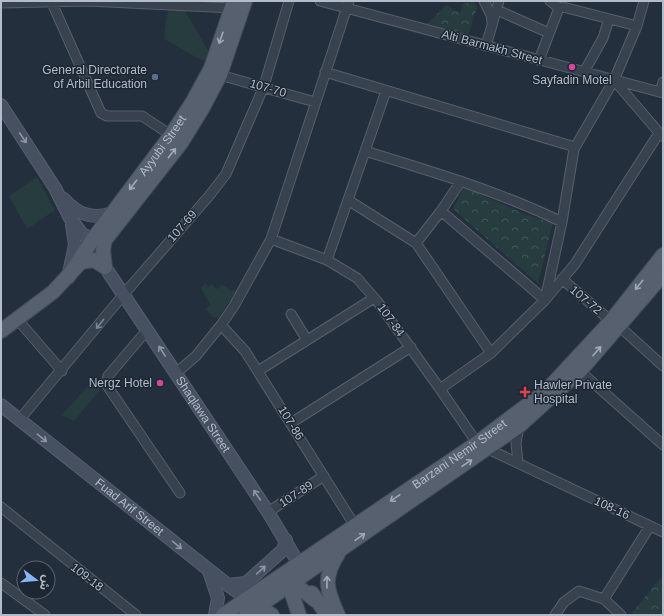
<svg xmlns="http://www.w3.org/2000/svg" width="664" height="616" font-family="Arial,'Noto Sans Arabic',sans-serif">
  <style>
    .green { fill: #263c3f }
    .park { fill: url(#park-crowns) }
    .lines { fill: none; stroke-linecap: round; stroke-linejoin: round }
    .minor-casing { stroke: #565f6c; stroke-width: 11 }
    .secondary-casing { stroke: #565f6c; stroke-width: 14 }
    .primary-casing { stroke: #414a57; stroke-width: 16 }
    .minor { stroke: #38414e; stroke-width: 9 }
    .secondary { stroke: #465061; stroke-width: 12 }
    .primary { stroke: #56606e; stroke-width: 14 }
    .oneway { stroke: #a1aab7 }
    .oneway2 { stroke: #8e96a5 }
    .oneway3 { stroke: #7c8592 }
    .hotel-dot { fill: #d1479c; stroke: #1d2633; stroke-width: 1.5 }
    .service-dot { fill: #5c6f8a; stroke: #1d2633; stroke-width: 1.5 }
    .health-dot { fill: #e0444e; stroke: #1d2633; stroke-width: 1.5 }
    .labels { text-anchor: middle; stroke-width: 3; stroke-linejoin: round; paint-order: stroke }
    .street-label { font-size: 12px; fill: #b4bcc9; stroke: #1d2633 }
    .poi-label { font-size: 12px; fill: #b4bcc9; stroke: #1d2633; text-anchor: end }
  </style>
  <defs>
    <pattern id="park-crowns" width="20" height="18" patternUnits="userSpaceOnUse"><rect width="20" height="18" fill="#263c3f"/><path d="M2 6a3 3 0 1 1 6 0M12 15a3 3 0 1 1 6 0" fill="none" stroke="#435659"/></pattern>
  </defs>
  <rect width="100%" height="100%" fill="#242f3e"/>
  <path class="green" d="M169,8L184,9L209,52L206,60H201L164,39L166,20Z
    M37,177L55,210L27,229L9,196Z
    M205,283L209,287L211,284L217,289L222,284L230,290L236,291L218,318L213,317L206,309L210,304L201,288Z
    M96,377L103,386L74,421L62,415Z"/>
  <path class="park" d="M474,2L477,7L468,36L426,25L446,5L460,13L463,4Z
    M464,187L524,214L553,223L538,283L453,209Z
    M663,575V615H630Z"/>
  <g class="lines">
    <defs>
      <path id="minor" d="M320,1L663,93
        M484,1L491,15L492,22
        M550,1L559,8L563,7L637,26
        M1,3L88,1L232,8
        M52,3L101,113L107,116H142L171,135
        M497,10L549,33
        M486,46L499,1
        M539,60L559,8
        M325,72L575,147
        M584,72L603,38L609,19
        M220,75L315,102
        M614,80L662,136
        M660,92L663,82
        M365,151C433,172 498,191 562,222
        M348,200L416,243L491,353
        M441,211L545,300L562,222L574,149L614,80L637,26L644,1
        M271,239L327,260L357,278L377,301L440,389L477,443
        M416,243L441,211L461,181
        M327,260L386,91
        M562,279L611,321
        M291,314L307,340
        M17,319L62,371
        M221,325L245,351L355,526
        M619,326L663,366
        M148,329L108,376L106,384L180,493
        M258,371L374,298
        M580,371L663,445
        M176,373L196,356L221,325L234,306L271,239L349,1
        M440,389L491,353L545,300L575,264L659,133
        M20,419L124,294L209,196L226,174L264,86L289,1
        M291,423L411,347
        M488,449L663,532
        M518,463L516,443L519,426
        M1,507L136,615
        M268,512L324,476
        M1,583L45,615
        M555,615L564,602L579,591L604,599
        M621,615L604,599L650,526"/>
      <g id="secondary">
        <path d="M1,105L55,188L70,218L82,234L92,239L101,238"/>
        <path d="M64,199C77,214 92,220 112,213"/>
        <path id="s1" d="M105,267L268,512L299,564"/>
        <path d="M69,273L75,245L72,225"/>
        <path id="s2" d="M1,405L228,585L253,603"/>
        <path d="M209,571L218,598L215,615"/>
        <path d="M228,585L246,583L283,550L286,540"/>
      </g>
      <g id="primary">
        <path d="M105,267L103,250L105,240L181,143L202,109L220,75L245,1"/>
        <path id="s3" d="M68,277L93,239L171,135L192,103L211,68L234,1"/>
        <path d="M1,331L53,292L81,262L94,260L105,267"/>
        <path d="M292,579V594L299,615"/>
        <path d="M285,584L301,589L315,600"/>
        <path d="M312,593L327,615"/>
        <path d="M259,607L272,615"/>
        <path id="s4" d="M223,615L477,443L546,391L611,321L663,255"/>
        <path d="M246,615L519,426L580,371L655,284L663,271"/>
        <path d="M338,615C327,590 322,579 338,554"/>
      </g>
    </defs>
    <use href="#minor" class="minor-casing"/>
    <use href="#secondary" class="secondary-casing"/>
    <use href="#primary" class="primary-casing"/>
    <use href="#minor" class="minor"/>
    <use href="#secondary" class="secondary"/>
    <use href="#primary" class="primary"/>
  </g>
  <defs><path id="oneway-shaft" d="M-6 0H5M1.5-3L5.5 0L1.5 3" fill="none" stroke-width="1.6" stroke-linecap="round" stroke-linejoin="round"/></defs>
  <g class="oneway">
    <use href="#oneway-shaft" transform="translate(221 38) rotate(109)"/>
    <use href="#oneway-shaft" transform="translate(172 153) rotate(-52)"/>
    <use href="#oneway-shaft" transform="translate(133 185) rotate(127)"/>
    <use href="#oneway-shaft" transform="translate(639 285) rotate(129)"/>
    <use href="#oneway-shaft" transform="translate(597 351) rotate(-49)"/>
    <use href="#oneway-shaft" transform="translate(467 463) rotate(-34)"/>
    <use href="#oneway-shaft" transform="translate(395 498) rotate(146)"/>
    <use href="#oneway-shaft" transform="translate(360 537) rotate(-35)"/>
    <use href="#oneway-shaft" transform="translate(327 582) rotate(-90)"/>
  </g>
  <g class="oneway2">
    <use href="#oneway-shaft" transform="translate(23 138) rotate(56)"/>
    <use href="#oneway-shaft" transform="translate(162 351) rotate(-123)"/>
    <use href="#oneway-shaft" transform="translate(42 438) rotate(39)"/>
    <use href="#oneway-shaft" transform="translate(257 495) rotate(-124)"/>
    <use href="#oneway-shaft" transform="translate(177 545) rotate(39)"/>
    <use href="#oneway-shaft" transform="translate(261 570) rotate(-42)"/>
  </g>
  <use class="oneway3" href="#oneway-shaft" transform="translate(100 324) rotate(129)"/>
  <g class="hotel-dot">
    <circle cx="572" cy="67" r="4"/>
    <circle cx="160" cy="383" r="4"/>
  </g>
  <circle class="service-dot" cx="155" cy="77" r="4"/>
  <path class="health-dot" d="M523 386h4v4h4v4h-4v4h-4v-4h-4v-4h4z"/>
  <g class="labels">
    <g class="street-label">
      <text transform="translate(492 47) rotate(15)" y="4">Alti Barmakh Street</text>
      <text transform="translate(268 88) rotate(16)" y="4">107-70</text>
      <text dy="4" stroke="none"><textPath href="#s3" startOffset="162">Ayyubi Street</textPath></text>
      <text transform="translate(182 226) rotate(-49)" y="4">107-69</text>
      <text transform="translate(586 300) rotate(40)" y="4">107-72</text>
      <text transform="translate(391 320) rotate(54)" y="4">107-84</text>
      <text dy="4" stroke="none"><textPath href="#s1" startOffset="177">Shaqlawa Street</textPath></text>
      <text transform="translate(291 423) rotate(58)" y="4">107-86</text>
      <text dy="4" stroke="none"><textPath href="#s4" startOffset="286">Barzani Nemir Street</textPath></text>
      <text transform="translate(296 494) rotate(-33)" y="4">107-89</text>
      <text dy="4" stroke="none"><textPath href="#s2" startOffset="164">Fuad Arif Street</textPath></text>
      <text transform="translate(612 508) rotate(25)" y="4">108-16</text>
      <text transform="translate(87 577) rotate(38)" y="4">109-18</text>
    </g>
    <g class="poi-label">
      <text x="147" y="74">General Directorate<tspan x="147" dy="14">of Arbil Education</tspan></text>
      <text x="572" y="84" text-anchor="middle">Sayfadin Motel</text>
      <text x="152" y="387">Nergz Hotel</text>
      <text x="534" y="389" text-anchor="start">Hawler Private<tspan x="534" dy="14">Hospital</tspan></text>
    </g>
  </g>
  <rect width="664" height="616" fill="none" stroke="#b4bcc9" stroke-width="4"/>
  <g transform="translate(36 580) rotate(106)"><circle r="19" fill="#1d2633" stroke="#59626f"/>
  <path d="M0-3L7 15L0 10L-7 15Z" fill="#8ab4f8"/>
  <text y="-6" font-size="11" font-weight="bold" text-anchor="middle" fill="#b4bcc9">ش</text>
  </g>
</svg>
